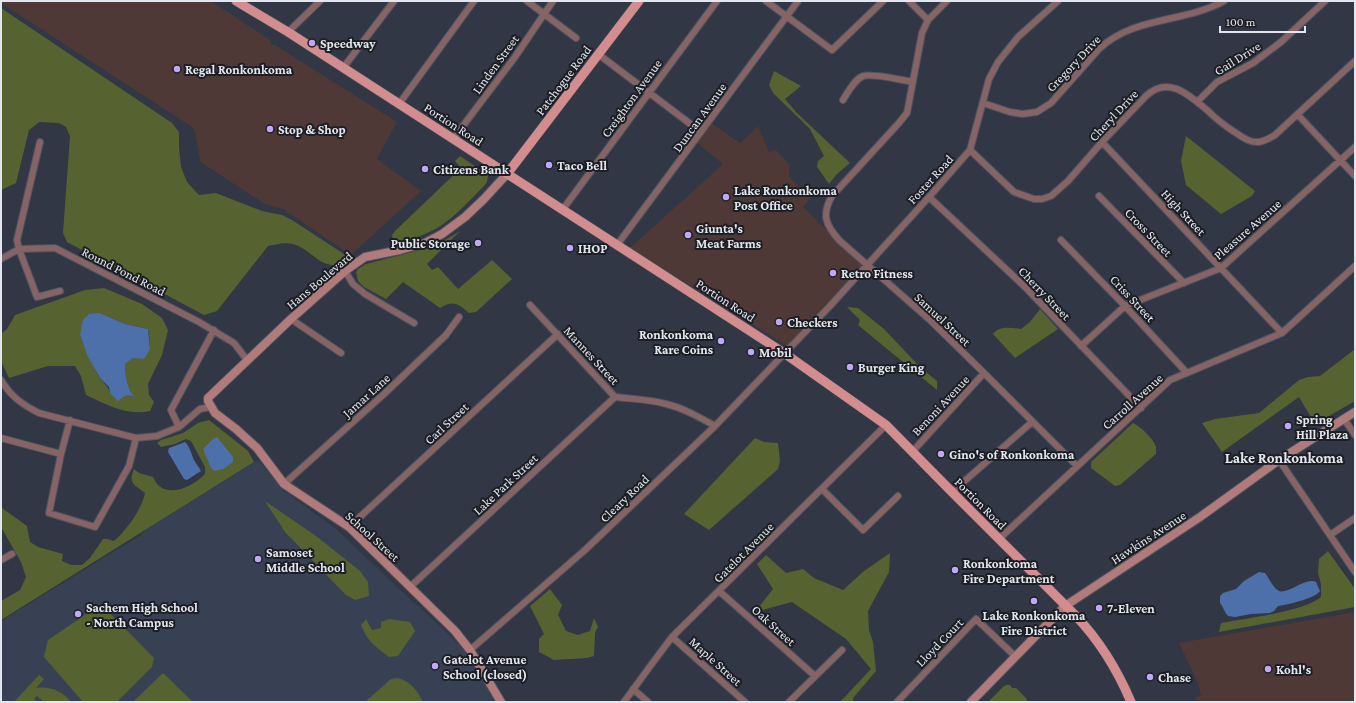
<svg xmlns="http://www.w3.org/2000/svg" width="1356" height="703" font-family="'Crimson Pro',serif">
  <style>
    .commercial { fill: #4e3936 }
    .built { fill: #384153 }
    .green { fill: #576231; fill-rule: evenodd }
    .water { fill: #4e70aa }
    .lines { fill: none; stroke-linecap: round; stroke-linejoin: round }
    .street-casing { stroke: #4d535f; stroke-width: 8 }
    .secondary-casing { stroke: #4d535f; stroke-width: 10 }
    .primary-casing { stroke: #4d535f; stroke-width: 10 }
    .street { stroke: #866364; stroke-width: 6 }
    .secondary { stroke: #b17b7c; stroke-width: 8 }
    .primary { stroke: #d38d8f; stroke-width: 9 }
    .poi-dot { fill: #bfa8f4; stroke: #1c1e24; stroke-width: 1.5 }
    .labels { text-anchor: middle; stroke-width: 4; stroke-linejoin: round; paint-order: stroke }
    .poi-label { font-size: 13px; font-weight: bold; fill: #e2e7ef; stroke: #1c1e24; text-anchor: start }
    .street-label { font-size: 13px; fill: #e2e7ef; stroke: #1c1e24 }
    .quarter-label { font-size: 15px; font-weight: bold; fill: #e2e7ef; stroke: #1c1e24 }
  </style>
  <rect width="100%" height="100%" fill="#313744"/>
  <path class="commercial" d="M1,1H211L270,40L272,45H275L397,122L377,159L421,191L351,255L283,209L265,204L202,163L200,161L195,131L192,127L1,3Z
    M711,123L740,143L758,126L769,152L776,150L789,164V177L811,198L803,207L862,265L787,346L630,248L723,164L696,142Z
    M1355,612V702H1196L1195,697L1201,696L1198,683L1179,643Z"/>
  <path class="built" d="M258,460L284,491L336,529L398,588L440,626L466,652L495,702H1V621L141,535L147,529Z"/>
  <path class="green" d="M1,8L172,123L179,132V147L181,167L187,182L199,195L216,193L262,211L282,215L292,220L347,256L346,262C321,273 314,250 293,244C285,242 276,244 268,246L217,311L204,315L67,242L63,233L70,136L66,127L59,123L39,122L29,130L16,183L3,189L1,192Z
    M774,71L801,86L785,99L797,113L850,163L837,174L829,184L817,167L818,161L824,156L810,129L773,93L769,85Z
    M1186,136L1255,191L1252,196L1221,214L1186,185L1181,161Z
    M460,156L488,175L487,182L484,186C462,208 445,229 414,238C407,241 401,243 393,242L392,235L395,231L461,168L455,161Z
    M460,231L427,264L432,270L438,267L458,289L492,260L512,279L476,312L469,313C458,303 453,300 440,308L403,282L386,299L364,287L358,281L356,272L358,269L366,264L420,250L440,243Z
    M104,288L142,304L162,318L168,330L162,355L148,384L149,395L154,402L150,411C127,416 107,405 86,395L81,376L75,366H48L9,378L1,361V334L7,329L15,315L85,290ZM100,313L125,324L148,329L149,334L150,349L133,358L125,364C125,373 126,380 129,388C130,392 132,393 133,397L128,395L123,396L110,393C108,385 102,382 98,375C91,362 85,349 80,335Z
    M847,307L858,308L884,329L921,368L937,381V390L858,325L860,320Z
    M1040,309L1058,329L1015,358L993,334C1000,325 1012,328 1021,329L1030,322Z
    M1355,349V401L1315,424L1299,397L1222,452L1202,423L1215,419L1259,413L1299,380L1308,377L1320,376Z
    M209,420L248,451L254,462L1,620V601L20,590L26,577L21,562L1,527V502L2,508L27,526L30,542L38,547L63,554L62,561L71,565H82L90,558L103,539H107L114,541C126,531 142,509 145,493C134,484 128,484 134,469L139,473L153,477C163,501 192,488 205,474V467L191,441L186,439L175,444L161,447L157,443L161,440L183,433L198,423Z
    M1133,423C1140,426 1154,439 1156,447C1156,449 1156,452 1156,454L1120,485L1115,486L1091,468V462Z
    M755,438L764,442L778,443L780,461L778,469L709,530L684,514Z
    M265,501L316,536L360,571L368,582L369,596L355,600L346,595L285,532Z
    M1328,551L1355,589V607L1219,632L1221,623C1244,619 1305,611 1321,597V584L1318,573L1319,559Z
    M890,553L889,572L868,611L869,630L873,642L876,671L853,698V702H840L871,669L846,639L792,602L755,612L773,589L757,564L766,555L786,573L803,569L814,578L843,590L864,571Z
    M550,589L562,605L558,615L566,631L578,635L590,631L594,618L598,627L595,633L594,656L587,658L554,660L539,652V639L544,634L530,606Z
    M101,604L154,658L152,667L117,702H83L44,657L48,640Z
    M366,619L372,630L381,628V622L389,619L410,622L415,631L398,656L389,657C375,646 368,642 361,625Z
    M163,673L193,702H133Z
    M39,675L44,679L36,688C49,686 63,691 71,702H44L37,696L34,699L37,702H14Z
    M398,678C410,681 418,691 423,702H365L391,679Z
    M1007,685H1010L1012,688H1016L1027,699L1026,702H988L1004,686Z"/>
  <path class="water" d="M100,313L125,324L148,329L150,349L144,359L133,358L125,364C125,373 126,380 129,388C130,392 132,393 134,397C126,394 124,396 118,401L110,393L109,387L100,378L88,357L80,335L83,320L89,314Z
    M217,437L233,457V462L223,469L214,471L211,468L203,449L213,439Z
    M185,442C190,447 191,453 194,460C196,464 199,467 201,471L187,480L184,479L168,452L169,448Z
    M1259,572L1265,573C1269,578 1273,588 1279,591C1288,595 1305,577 1316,582L1320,591C1316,598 1287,605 1278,606L1274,611L1270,613L1251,614L1235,617L1228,616C1224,612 1224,608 1220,603V596L1223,593L1236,589L1244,581Z"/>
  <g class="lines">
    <defs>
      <path id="street" d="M527,1L576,38
        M766,1L832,50L883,1
        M909,1L928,20
        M947,1L928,20L922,33L907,113L898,124L832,196C821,215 826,226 840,241L930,320L984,373L1077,466
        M288,32L320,1
        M598,54L701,132
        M343,68L394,1
        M843,100C848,92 854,80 863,76C871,73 903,80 913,82
        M1197,102L1217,82L1253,63L1281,42L1325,1
        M983,103L1010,112L1022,114L1037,112L1051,103L1099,49C1133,16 1185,23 1224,1
        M399,104L474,1
        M1298,115L1355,176
        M453,139L515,57L553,1
        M40,142L17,240L19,249L37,297L60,291
        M1102,142L1282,333
        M970,150L1014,192L1034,199H1042L1051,196L1068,181L1102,142L1146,96C1168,75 1189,95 1207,110C1215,118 1224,125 1233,131C1241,136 1249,143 1259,142C1265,141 1270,138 1275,135L1355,61
        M1099,196L1184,283
        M929,197L1024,286L1141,408
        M563,209L717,1
        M1061,240L1125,306L1187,373
        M617,245L798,1
        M1,259L19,249L55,248L199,322L234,343L247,360
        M345,271L353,284L365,294L414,323
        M530,305L615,397C632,399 649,399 666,404C683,408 699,417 715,426
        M291,319L341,353
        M1081,346L1125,306L1221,268L1355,147
        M1,380C10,396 23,405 39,413L136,438L157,436L179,427L200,409L211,407
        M1344,419L1355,435
        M70,420L61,454L49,513L95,527L129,466L136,438
        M179,427L171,410L214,330
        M1,438L61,454
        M913,451L984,373
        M1279,460L1355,572
        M284,484L384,394L446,335L459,317
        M822,489L863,530L898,496
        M952,492L1032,422
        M349,527L558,334
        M1330,535L1355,518
        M999,539L1170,380L1282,333L1355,266
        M1,560L12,554
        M410,587L615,397
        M719,591L815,676
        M672,637L745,702
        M470,650L585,550L715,426L829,307L929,197L970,150L989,79L998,62L1018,37L1058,1
        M633,689L648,702
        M624,702L651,665L672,637L886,425
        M789,702L842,650
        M897,702L976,619L1016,657"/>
      <path id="secondary" d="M501,702L470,650L455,631L349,527L284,484L257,448L236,429L215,413L208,401V398L291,319L345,271L365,257L400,250L425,243L442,234L465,217L484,199L507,174
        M971,702L1065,606L1200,517L1279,460L1355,412"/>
      <path id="primary" d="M236,1L288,32L784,353L886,425L952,492L1075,615C1100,641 1117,669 1131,702
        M507,174L639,1"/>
    </defs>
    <use href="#street" class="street-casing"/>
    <use href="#secondary" class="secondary-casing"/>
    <use href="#primary" class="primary-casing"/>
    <use href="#street" class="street"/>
    <use href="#secondary" class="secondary"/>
    <use href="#primary" class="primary"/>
  </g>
  <g class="poi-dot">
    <circle cx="312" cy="43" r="4"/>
    <circle cx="177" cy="69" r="4"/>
    <circle cx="270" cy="129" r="4"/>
    <circle cx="549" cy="165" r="4"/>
    <circle cx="425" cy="169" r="4"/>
    <circle cx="726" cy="197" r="4"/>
    <circle cx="688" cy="235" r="4"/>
    <circle cx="478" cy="243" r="4"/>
    <circle cx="570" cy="248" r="4"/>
    <circle cx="833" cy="273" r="4"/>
    <circle cx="779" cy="322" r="4"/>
    <circle cx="721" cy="341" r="4"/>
    <circle cx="751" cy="352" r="4"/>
    <circle cx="850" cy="367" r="4"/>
    <circle cx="1288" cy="426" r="4"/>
    <circle cx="941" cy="454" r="4"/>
    <circle cx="258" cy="559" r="4"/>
    <circle cx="955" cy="570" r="4"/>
    <circle cx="1034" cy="601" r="4"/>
    <circle cx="1099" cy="608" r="4"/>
    <circle cx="78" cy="614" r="4"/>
    <circle cx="435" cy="666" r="4"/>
    <circle cx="1268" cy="669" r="4"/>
    <circle cx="1150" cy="677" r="4"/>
  </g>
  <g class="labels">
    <g class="poi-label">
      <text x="320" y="48">Speedway</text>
      <text x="185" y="74">Regal Ronkonkoma</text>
      <text x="278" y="134">Stop &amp; Shop</text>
      <text x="557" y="170">Taco Bell</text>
      <text x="433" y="174">Citizens Bank</text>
      <text x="734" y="195">Lake Ronkonkoma<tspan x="734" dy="15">Post Office</tspan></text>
      <text x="696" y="233">Giunta's<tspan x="696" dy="15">Meat Farms</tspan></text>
      <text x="470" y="248" text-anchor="end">Public Storage</text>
      <text x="578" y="253">IHOP</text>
      <text x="841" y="278">Retro Fitness</text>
      <text x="787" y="327">Checkers</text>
      <text x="713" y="339" text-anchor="end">Ronkonkoma<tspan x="713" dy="15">Rare Coins</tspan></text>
      <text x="759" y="357">Mobil</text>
      <text x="858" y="372">Burger King</text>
      <text x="1296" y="424">Spring<tspan x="1296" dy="15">Hill Plaza</tspan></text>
      <text x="949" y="459">Gino's of Ronkonkoma</text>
      <text x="266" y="557">Samoset<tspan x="266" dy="15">Middle School</tspan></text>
      <text x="963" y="568">Ronkonkoma<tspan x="963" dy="15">Fire Department</tspan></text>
      <text x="86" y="612">Sachem High School<tspan x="86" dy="15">- North Campus</tspan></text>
      <text x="1107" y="613">7-Eleven</text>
      <text x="1034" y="620" text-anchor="middle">Lake Ronkonkoma<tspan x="1034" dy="15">Fire District</tspan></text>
      <text x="443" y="664">Gatelot Avenue<tspan x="443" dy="15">School (closed)</tspan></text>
      <text x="1276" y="674">Kohl's</text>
      <text x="1158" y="682">Chase</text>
    </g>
    <g class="street-label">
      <text transform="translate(1237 58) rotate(-32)" y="5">Gail Drive</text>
      <text transform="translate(1073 63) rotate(-47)" y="5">Gregory Drive</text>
      <text transform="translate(495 64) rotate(-54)" y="5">Linden Street</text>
      <text transform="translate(563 80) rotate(-53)" y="5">Patchogue Road</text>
      <text transform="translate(631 98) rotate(-54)" y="5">Creighton Avenue</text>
      <text transform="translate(1113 115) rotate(-47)" y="5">Cheryl Drive</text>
      <text transform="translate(699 117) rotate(-54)" y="5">Duncan Avenue</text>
      <text transform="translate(454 124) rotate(33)" y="5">Portion Road</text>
      <text transform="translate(930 179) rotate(-48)" y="5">Foster Road</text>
      <text transform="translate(1184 212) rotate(47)" y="5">High Street</text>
      <text transform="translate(1247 229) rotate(-41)" y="5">Pleasure Avenue</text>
      <text transform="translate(1149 232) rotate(46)" y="5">Cross Street</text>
      <text transform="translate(124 271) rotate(27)" y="5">Round Pond Road</text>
      <text transform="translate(319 280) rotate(-40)" y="5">Hans Boulevard</text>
      <text transform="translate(1045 293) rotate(46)" y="5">Cherry Street</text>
      <text transform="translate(1133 298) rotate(47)" y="5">Criss Street</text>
      <text transform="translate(726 300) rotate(33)" y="5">Portion Road</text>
      <text transform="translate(943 319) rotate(43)" y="5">Samuel Street</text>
      <text transform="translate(592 355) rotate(47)" y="5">Mannes Street</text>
      <text transform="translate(366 395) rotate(-42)" y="5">Jamar Lane</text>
      <text transform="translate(1132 401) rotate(-42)" y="5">Carroll Avenue</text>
      <text transform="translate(940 405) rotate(-47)" y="5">Benoni Avenue</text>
      <text transform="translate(446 423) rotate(-43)" y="5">Carl Street</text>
      <text transform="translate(505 484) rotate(-43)" y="5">Lake Park Street</text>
      <text transform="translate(624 498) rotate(-44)" y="5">Cleary Road</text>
      <text transform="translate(981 503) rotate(45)" y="5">Portion Road</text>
      <text transform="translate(373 536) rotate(42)" y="5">School Street</text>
      <text transform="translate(1148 537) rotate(-33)" y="5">Hawkins Avenue</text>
      <text transform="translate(743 552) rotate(-45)" y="5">Gatelot Avenue</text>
      <text transform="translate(774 625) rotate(42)" y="5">Oak Street</text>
      <text transform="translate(939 642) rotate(-46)" y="5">Lloyd Court</text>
      <text transform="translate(716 661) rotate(42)" y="5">Maple Street</text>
    </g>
    <g class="quarter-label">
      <text x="1284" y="463">Lake Ronkonkoma</text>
    </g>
  </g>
  <rect width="1356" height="703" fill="none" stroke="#e2e7ef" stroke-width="4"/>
  <path d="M1220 26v6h85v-6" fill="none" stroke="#e2e7ef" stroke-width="2"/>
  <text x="1226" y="26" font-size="12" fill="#e2e7ef" stroke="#1c1e24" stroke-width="3" paint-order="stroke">100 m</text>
</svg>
